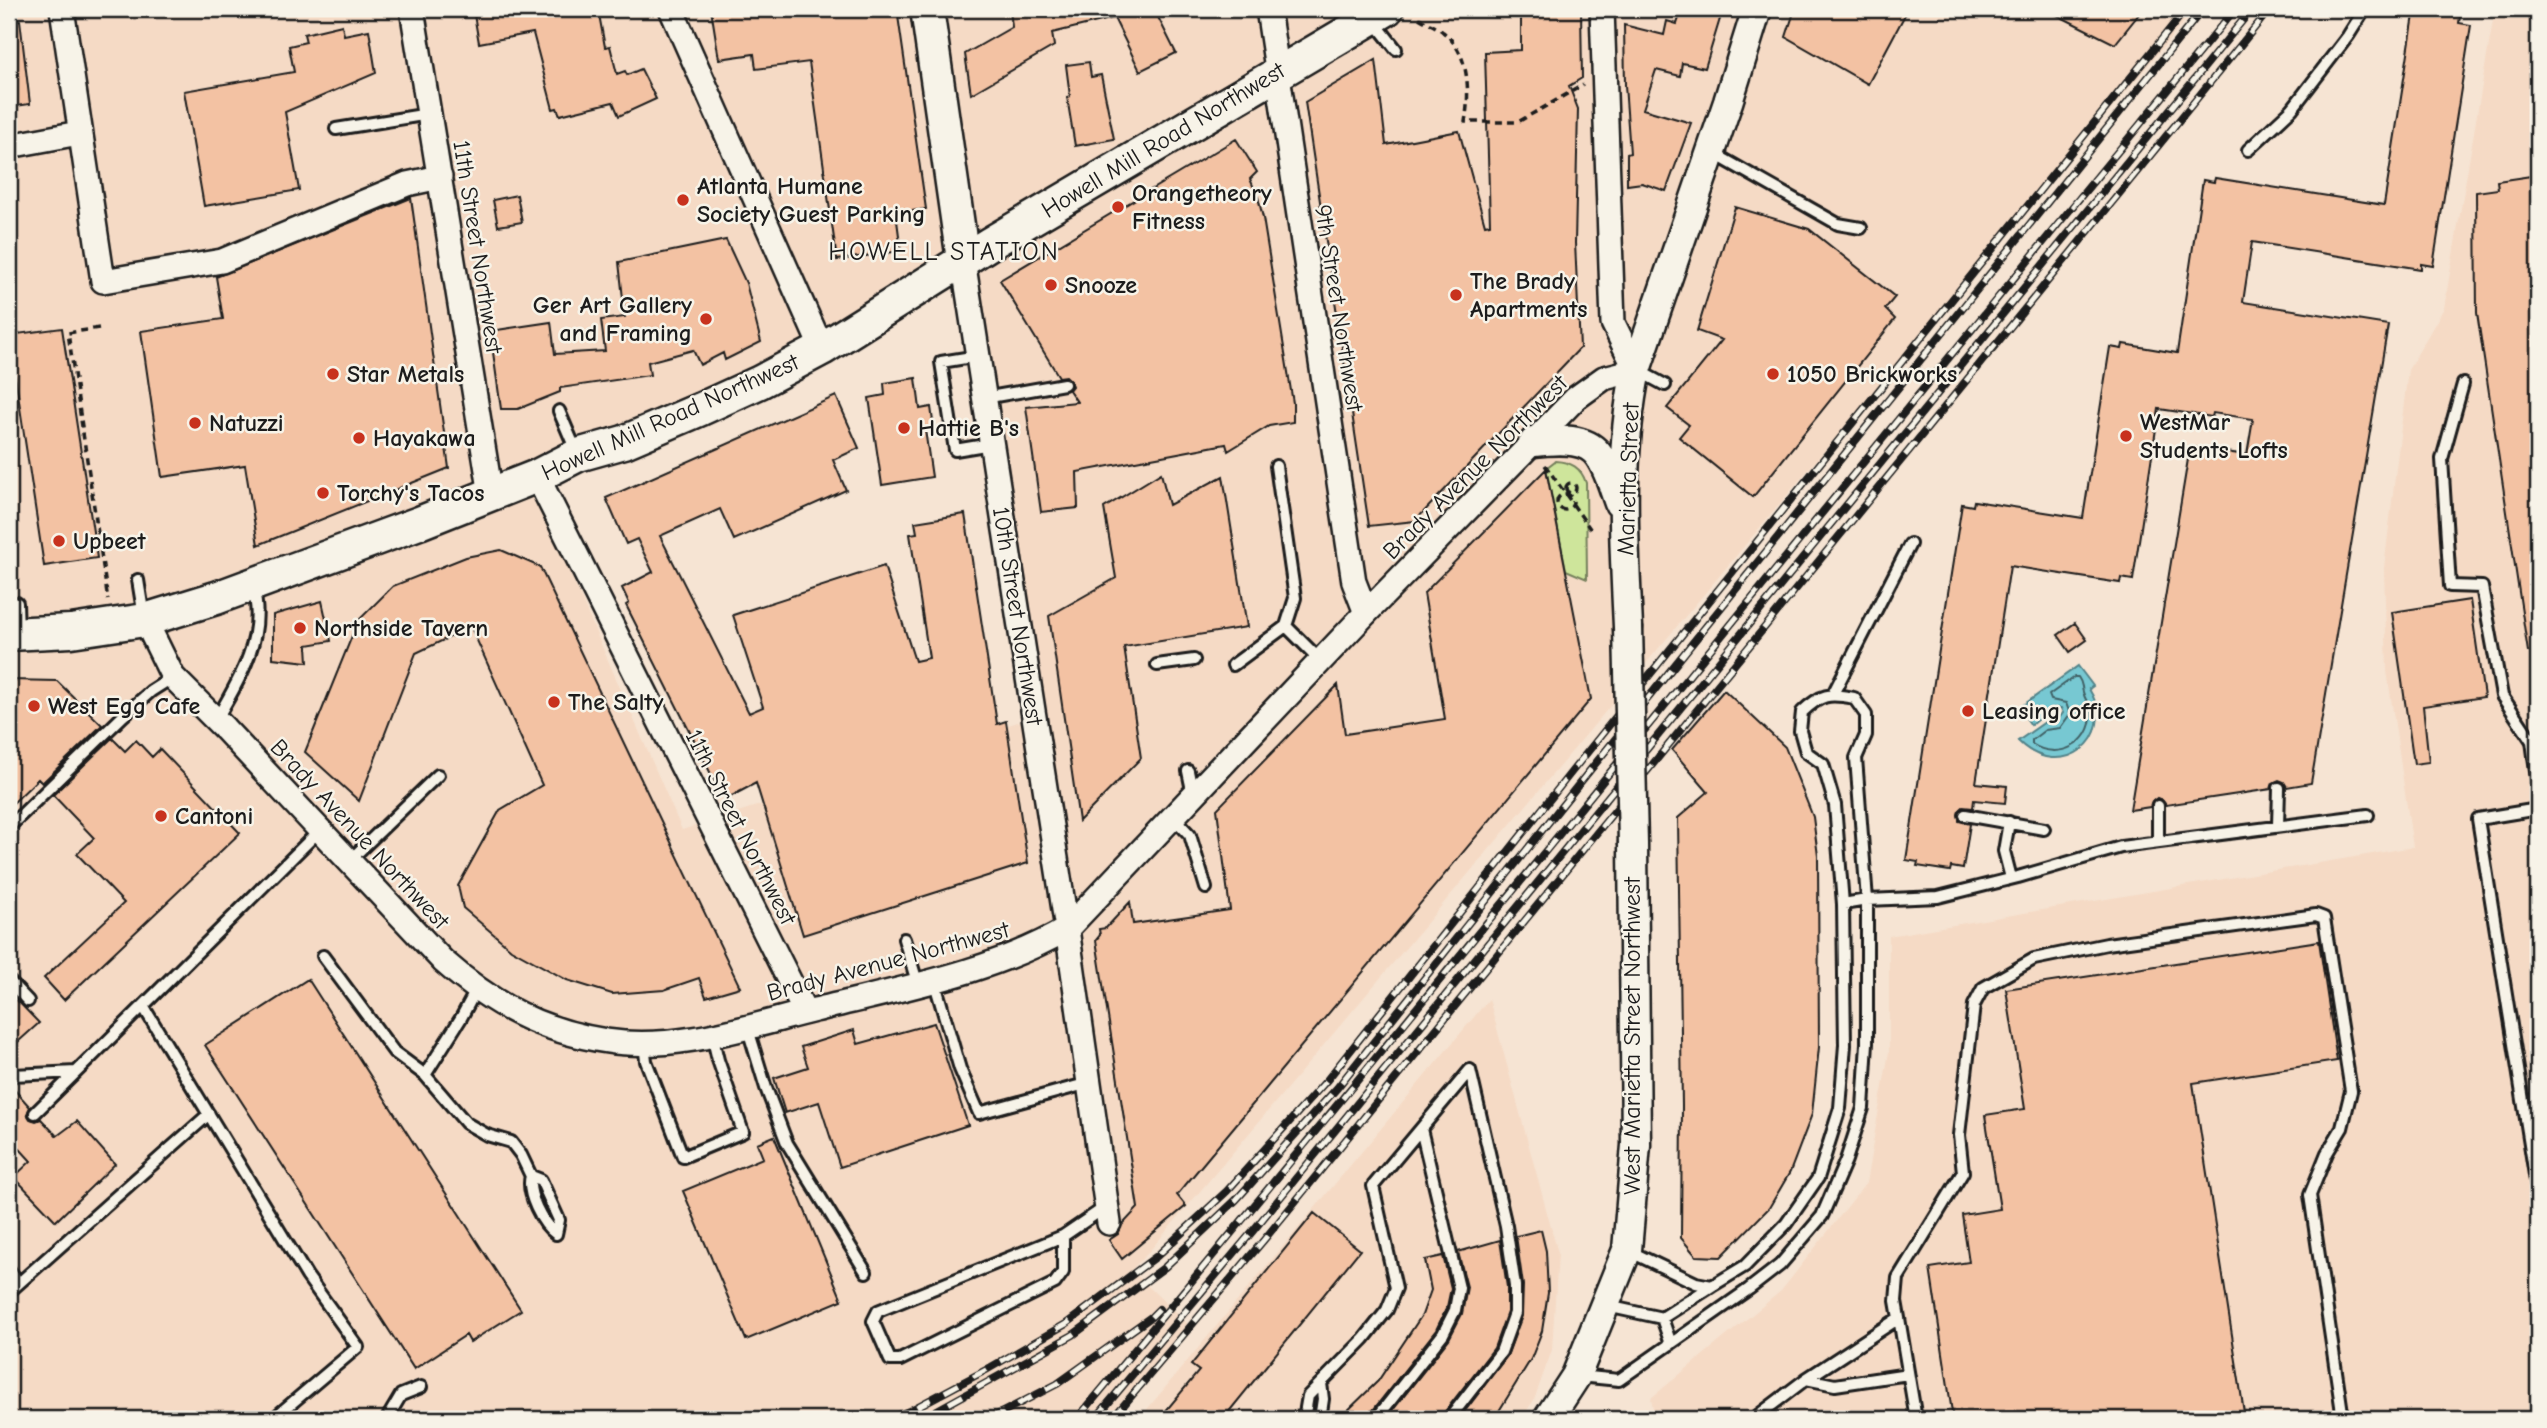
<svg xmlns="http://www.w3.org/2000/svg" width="2547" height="1428" font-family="'Comic Neue',sans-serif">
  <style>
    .built { fill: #f5dac5; fill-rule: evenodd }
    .green { fill: #cee59b; stroke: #75805c; stroke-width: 2 }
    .water { fill: #77c8d2; stroke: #538389; stroke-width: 2 }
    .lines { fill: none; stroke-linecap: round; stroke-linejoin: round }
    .shore { stroke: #406165; stroke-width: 2 }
    .building { fill: #f3c2a3; stroke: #1c1c1c; stroke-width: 2 }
    .service-casing { stroke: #1c1c1c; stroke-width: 16 }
    .minor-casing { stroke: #1c1c1c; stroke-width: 28 }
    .tertiary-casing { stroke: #1c1c1c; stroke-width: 33 }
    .secondary-casing { stroke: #1c1c1c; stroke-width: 37 }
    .path { stroke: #1c1c1c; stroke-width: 3.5; stroke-dasharray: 7 5; stroke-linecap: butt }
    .service { stroke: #f7f3e8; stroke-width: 10 }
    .minor { stroke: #f7f3e8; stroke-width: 23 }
    .tertiary { stroke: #f7f3e8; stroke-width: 28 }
    .secondary { stroke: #f7f3e8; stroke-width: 32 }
    .rail-casing { stroke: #1c1c1c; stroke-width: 8 }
    .rail { stroke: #f7f3e8; stroke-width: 5; stroke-dasharray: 16; stroke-linecap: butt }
    .tertiary-bridge-casing { stroke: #1c1c1c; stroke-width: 33; stroke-linecap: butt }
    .tertiary-bridge { stroke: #f7f3e8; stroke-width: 28 }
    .poi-dot { fill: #c8321e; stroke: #f7f3e8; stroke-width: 2.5 }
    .labels { text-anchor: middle; stroke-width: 5; stroke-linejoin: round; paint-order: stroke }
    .street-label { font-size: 24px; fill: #1c1c1c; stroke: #f7f3e8 }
    .poi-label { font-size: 24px; font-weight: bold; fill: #1c1c1c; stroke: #f7f3e8; text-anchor: start }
    .neighbourhood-label { font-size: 26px; letter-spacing: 2px; fill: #1c1c1c; stroke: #f7f3e8 }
  </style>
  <rect width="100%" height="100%" fill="#f6e4d3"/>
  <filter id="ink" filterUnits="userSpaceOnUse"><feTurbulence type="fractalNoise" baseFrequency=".0143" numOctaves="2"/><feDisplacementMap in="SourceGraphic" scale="14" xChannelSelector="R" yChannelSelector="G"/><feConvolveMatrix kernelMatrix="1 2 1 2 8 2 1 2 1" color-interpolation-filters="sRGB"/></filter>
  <g filter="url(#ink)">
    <path class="built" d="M9,9H2195L1585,736L1147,1254L1131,1270L1193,1329L1116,1419H9ZM957,260L1024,720L682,830L530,481Z
      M2495,9H2538V1419H1655L1651,1398L1781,1291L1866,1183L1889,1052V936L2413,847L2387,671L2384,568L2408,370L2444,308Z
      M1489,999L1558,1253L1552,1350L1534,1400L1521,1419H1139Z"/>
    <path class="green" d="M1555,461C1571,462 1581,467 1586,483L1587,579L1566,570L1546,468Z"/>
    <path class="water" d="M2078,666L2093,686L2089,689C2120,738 2061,784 2018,741L2045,722H2056L2063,713L2061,708H2051L2031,725L2019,708Z"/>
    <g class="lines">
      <path class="shore" d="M2074,677H2078C2083,684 2081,685 2083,692C2085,700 2090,705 2091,713C2092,745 2057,761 2032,744V740L2045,730L2060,728L2070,714L2066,703L2051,700L2049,695Z"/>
    </g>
    <path class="building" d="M473,9H598L605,47L610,46L617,74L625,71L627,75L641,69L656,99L619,116L613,102L560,115L557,108L553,109L533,33L479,43Z
      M711,9H897L926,209L896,213L901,251L837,260L809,62L756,69L754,54L719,59Z
      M1010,9H1154L1176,53L1140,71L1114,18L1052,33L1054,46L971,94L965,54L1012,27Z
      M1521,9H1581L1582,78L1569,86L1578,109L1575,243L1580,348L1415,521L1369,526L1305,102L1376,60L1386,145L1459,131L1485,225L1490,224L1485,52L1521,50Z
      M1682,9H1723L1705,68L1682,63L1680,76L1656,70L1643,109L1691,123L1666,191L1642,183L1627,185V154L1630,153L1625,85L1624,25L1664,35L1667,21L1677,24Z
      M1795,9H1908L1868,84L1786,37Z
      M2045,9H2143L2115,44Z
      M2427,9H2461L2459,23L2471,25L2433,266L2421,264V269L2252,242L2243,302L2388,325L2311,783L2287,787L2284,782L2279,780L2273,783L2271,789L2166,805L2162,800L2157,798L2152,802L2150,807L2130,810L2190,447L2247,455L2253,419L2213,413L2212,417L2159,409L2133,580L2121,578L2120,583L2010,566L1976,783L2007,786L2005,803L1974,800L1973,808L1963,807L1959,811V821L1970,824L1963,869L1951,867L1950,871L1917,866L1918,862L1906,860L1962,504L1973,506L1974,501L2083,518L2110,347L2122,349L2123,344L2177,353L2203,180L2214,182L2215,178L2384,205L2414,15L2426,17Z
      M20,20L30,104L9,107V21Z
      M342,25L344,35L369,30L376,73L285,112L299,190L204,206L184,91L294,72L289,46L306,42L304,34Z
      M1089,62L1091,77L1101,75L1114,139L1075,146L1067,97L1070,96L1066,65Z
      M1236,139L1257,172L1250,179L1258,197L1263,218L1293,403V422L1269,426L1228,451L1226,444L1077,472L1078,508L1041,512L1026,407L1077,402L1069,390L1072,386L1070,380L1066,376L1059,377L1000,280Z
      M2538,175V651L2528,652L2477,313L2476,192L2498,189L2497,181Z
      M517,195L522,222L498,226L493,200Z
      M411,198L449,468L258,545L245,465L162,477L141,331L223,319L216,277Z
      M1735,207L1809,229L1895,297L1885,309L1895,319L1753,497L1679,437L1689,425L1667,408L1722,340L1697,331Z
      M726,240L746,283L761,342L725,360L723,353L700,365L693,350L648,362L650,375L560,388V392L518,409H501L490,331L551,322L555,354L605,351L601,320L625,317L619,262Z
      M62,328L97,558L44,566L9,335Z
      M916,378L920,409L931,407L934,429L925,430L932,477L882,485L869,398L885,395L884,383Z
      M836,396L859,448L833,460L846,490L734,540L720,509L660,536L749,713L763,707L733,615L884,566L915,661L929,658L910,534L917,533L915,522L965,514L997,724L1006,721L1028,863L803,935L756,783L728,798L720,781L716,784L626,605L629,603L622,588L653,572L637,539L626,544L606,498Z
      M1546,469L1591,699L1177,1195L1186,1206L1122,1259L1109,1240L1118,1234L1122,1225L1138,1208L1096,940L1100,935L1099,929L1106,928L1130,902L1133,924L1230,910L1217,809L1338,685L1345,734L1445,719L1424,593Z
      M1161,473L1169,505L1223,476L1247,627L1124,647L1141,758L1079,821L1049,616L1116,578L1104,508Z
      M501,550L540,567L740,987L706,997L699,978L664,990L612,994L567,980L511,949L463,908L458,886L500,810L542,785L471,627L416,653L359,801L305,752L358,621L393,586L466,557Z
      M2470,600L2484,697L2423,706L2429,762L2414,764L2392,612Z
      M322,601L331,641L307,645L308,662L273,658V615Z
      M2075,623L2087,640L2070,652L2058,635Z
      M9,680L57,681L102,725L42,783L38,779L9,807Z
      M1724,690L1785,747L1813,817L1818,856L1819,1047L1812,1114L1790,1172L1769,1208L1721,1257L1696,1256L1681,1238L1682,1106L1678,818L1708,792L1672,750Z
      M112,738L125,751L136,740L152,757L160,749L240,833L64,1000L44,978L124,903L77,854L94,838L53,795Z
      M2319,941L2337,1061L2193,1083L2245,1419H1953L1930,1268L1969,1262L1962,1215L2000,1209L1985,1115L2025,1109L2006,989Z
      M308,979L521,1310L470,1342L466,1335L414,1369L205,1045Z
      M9,992L39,1023L9,1050Z
      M934,1023L968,1125L840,1167L819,1102L785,1113L774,1078L808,1067L801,1047L854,1030L858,1044Z
      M11,1086L30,1107L27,1114L30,1119L36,1121L41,1119L57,1136L77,1121L115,1164L56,1221L14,1177L31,1161L9,1137V1087Z
      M774,1136L842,1300L746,1340L683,1191L763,1158L757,1143Z
      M1314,1213L1360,1250L1223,1419H1159L1199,1371L1191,1365Z
      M1541,1230L1546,1251L1548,1293L1542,1331L1531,1359L1494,1419H1459L1507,1356L1522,1316L1523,1285L1516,1236Z
      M1500,1240L1507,1287V1312L1494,1348L1443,1414L1441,1419H1386L1449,1339L1462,1314L1467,1287L1458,1252Z
      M1443,1256L1451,1288L1447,1307L1436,1330L1370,1414L1368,1419H1339L1378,1381L1422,1315L1431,1290L1425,1260Z"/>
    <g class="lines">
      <defs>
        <path id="service" d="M1373,20L1396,49
          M336,129L429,114
          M2248,150L2292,109L2348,36L2365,9
          M1713,153L1838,224L1861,228
          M978,356L941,362L955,450L991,444
          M1639,371L1665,385
          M2463,384L2442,459L2450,586L2482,587L2502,696L2532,741
          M984,398L1064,384
          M559,411L577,453
          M1276,466L1295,598L1286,626
          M138,580L144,617
          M17,603L18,631
          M1157,665L1194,660
          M1233,665L1286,626L1321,661
          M1833,694L1910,544
          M216,720C239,681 267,635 253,589
          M2538,736L2532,741L2538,786
          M1188,771L1193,795
          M2158,806V842
          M2538,809L2478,819L2538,1194
          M1965,815L2044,829
          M1173,817L1190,835L1206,888
          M2009,822L2004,851L2011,878
          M2278,826L2279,788
          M9,827L123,716L151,691L173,677
          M349,861L438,775
          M1843,904L1867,900L1938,897L2018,877L2121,847L2368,815
          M904,939L918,985
          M323,956L394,1052L425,1075
          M934,980L960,1069L979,1113L1089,1083
          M9,981L28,1001
          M476,990L461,1018L425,1075L466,1123L487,1135L511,1142L521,1155L531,1176C526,1193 542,1224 556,1234L559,1220L541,1180L531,1176
          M747,1026L766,1088L787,1143L866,1272
          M644,1043L646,1061L683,1157L743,1132L718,1060L712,1035
          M9,1079L13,1075L76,1072
          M35,1113L143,1006
          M1063,1236V1272L1055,1283L900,1360H890L873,1321L878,1311L1063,1236L1107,1206
          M9,1270L19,1283
          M9,1292L209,1114
          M1607,1306L1662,1318L1712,1286
          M1662,1318L1671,1344
          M1899,1318L1916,1419
          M1579,1376L1619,1380L1749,1289L1780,1265L1822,1216L1846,1160L1863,1108L1867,1043V900L1856,758L1866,735V715L1854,698C1829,693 1821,694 1802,712L1800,731L1806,752L1823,764L1835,805L1843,904L1845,1045L1840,1108L1818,1178L1786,1224L1745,1266L1712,1286L1696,1283L1629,1251
          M1806,1379L1835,1385L1908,1374
          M388,1417L401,1395L421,1387
          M273,1419L358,1347L307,1276L143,1006L320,830
          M1304,1419L1308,1396L1364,1339L1387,1310L1396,1288L1373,1186L1470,1070
          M1320,1419L1323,1399L1321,1383
          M1376,1419L1443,1334L1455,1310L1459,1288L1421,1129
          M1449,1419L1501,1352L1515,1313V1286L1506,1226L1470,1070
          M1756,1419V1417L1806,1379L1899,1318L1896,1301L1898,1278L1963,1172L1959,1135L1974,1005L1983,988L2034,959L2107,944L2316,915L2324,918L2351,1091L2342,1128L2327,1153L2310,1195L2343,1419"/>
        <path id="minor" d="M62,9L103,281L222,261L407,184L440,177
          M412,9L491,495
          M671,9L822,349
          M1268,9L1354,582L1366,613
          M9,146L79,133
          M963,260L1067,929L1109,1223
          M537,476L805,1012
          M145,620L173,677L225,729L443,961C493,1005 540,1031 607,1041C676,1052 749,1026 815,1010C899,989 991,973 1067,929L1366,613L1576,398L1604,378L1636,370L1613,323L1602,9"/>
        <path id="tertiary" d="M1534,442C1552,440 1581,437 1595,451C1607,463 1613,487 1619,503
          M1628,627C1624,540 1618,455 1636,370L1728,102L1757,9
          M1548,1419L1576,1376L1627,1250L1636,1145L1633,844"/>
        <path id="secondary" d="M927,9L963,260
          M9,634L71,631L145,620L216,598L419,523L537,476L578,455L624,442L701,409L760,382L822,349L989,244L1387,9"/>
      </defs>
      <use href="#service" class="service-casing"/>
      <use href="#minor" class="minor-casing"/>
      <use href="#tertiary" class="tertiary-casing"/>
      <use href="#secondary" class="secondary-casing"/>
      <path class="path" d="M1419,18C1427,23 1436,26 1443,32C1470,53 1470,92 1465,122H1518L1583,85
        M99,328L68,333L108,600
        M1545,465L1591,530
        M1566 488a5 5 0 1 1 10 0a5 5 0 1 1-10 0Z
        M1557 502a8 8 0 1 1 16 0a8 8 0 1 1-16 0Z"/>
      <use href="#service" class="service"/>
      <use href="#minor" class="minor"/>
      <use href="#tertiary" class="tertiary"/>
      <use href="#secondary" class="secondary"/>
      <defs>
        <path id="rail" d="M887,1419L909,1411L986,1370L1066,1324L1157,1256L1227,1191L1327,1080L1573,770L2186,9
          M921,1419L1073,1335L1165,1267L1236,1200L1337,1088L1583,779L2203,9
          M989,1419L1057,1384L1151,1317L1159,1309
          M1077,1419C1467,952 1848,478 2235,9
          M1095,1419L1252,1232L2252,9
          M1112,1419L1263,1241L2270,9"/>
      </defs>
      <use href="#rail" class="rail-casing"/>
      <use href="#rail" class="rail"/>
      <defs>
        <path id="tertiary-bridge" d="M1628,627L1633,844"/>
      </defs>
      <use href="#tertiary-bridge" class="tertiary-bridge-casing"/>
      <use href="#tertiary-bridge" class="tertiary-bridge"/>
    </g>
  </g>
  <g class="poi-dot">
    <circle cx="683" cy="200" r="7"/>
    <circle cx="1118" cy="207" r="7"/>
    <circle cx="1051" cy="285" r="7"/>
    <circle cx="1456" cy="295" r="7"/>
    <circle cx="706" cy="319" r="7"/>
    <circle cx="333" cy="374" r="7"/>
    <circle cx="1773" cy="374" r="7"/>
    <circle cx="195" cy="423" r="7"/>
    <circle cx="904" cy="428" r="7"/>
    <circle cx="2126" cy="436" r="7"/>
    <circle cx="359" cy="438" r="7"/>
    <circle cx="323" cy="493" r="7"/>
    <circle cx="59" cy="541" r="7"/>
    <circle cx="300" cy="628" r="7"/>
    <circle cx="554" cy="702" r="7"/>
    <circle cx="34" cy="706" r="7"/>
    <circle cx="1968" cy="711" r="7"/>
    <circle cx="161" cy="816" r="7"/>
  </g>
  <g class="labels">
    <g class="street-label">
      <text transform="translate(1163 140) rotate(-31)" y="8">Howell Mill Road Northwest</text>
      <text transform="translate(478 247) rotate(81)" y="8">11th Street Northwest</text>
      <text transform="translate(1339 308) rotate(81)" y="8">9th Street Northwest</text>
      <text transform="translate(670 417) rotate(-24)" y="8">Howell Mill Road Northwest</text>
      <text transform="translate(1475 467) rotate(-45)" y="8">Brady Avenue Northwest</text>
      <text transform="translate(1628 479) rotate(-88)" y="8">Marietta Street</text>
      <text transform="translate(1018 616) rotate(81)" y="8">10th Street Northwest</text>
      <text transform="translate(741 827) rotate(63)" y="8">11th Street Northwest</text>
      <text transform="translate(360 834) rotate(47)" y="8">Brady Avenue Northwest</text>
      <text transform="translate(888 961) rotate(-15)" y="8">Brady Avenue Northwest</text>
      <text transform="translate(1632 1036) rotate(-90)" y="8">West Marietta Street Northwest</text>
    </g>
    <g class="poi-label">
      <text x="697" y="194">Atlanta Humane<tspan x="697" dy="28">Society Guest Parking</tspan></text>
      <text x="1132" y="201">Orangetheory<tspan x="1132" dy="28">Fitness</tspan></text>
      <text x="1470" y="289">The Brady<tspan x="1470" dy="28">Apartments</tspan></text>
      <text x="1065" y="293">Snooze</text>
      <text x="692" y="313" text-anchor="end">Ger Art Gallery<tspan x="692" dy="28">and Framing</tspan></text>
      <text x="347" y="382">Star Metals</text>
      <text x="1787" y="382">1050 Brickworks</text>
      <text x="2140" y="430">WestMar<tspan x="2140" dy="28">Students Lofts</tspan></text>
      <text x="209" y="431">Natuzzi</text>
      <text x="918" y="436">Hattie B's</text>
      <text x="373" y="446">Hayakawa</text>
      <text x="337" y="501">Torchy's Tacos</text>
      <text x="73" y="549">Upbeet</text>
      <text x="314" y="636">Northside Tavern</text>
      <text x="568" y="710">The Salty</text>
      <text x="48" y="714">West Egg Cafe</text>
      <text x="1982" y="719">Leasing office</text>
      <text x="175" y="824">Cantoni</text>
    </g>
    <g class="neighbourhood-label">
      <text x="944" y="260">HOWELL STATION</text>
    </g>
  </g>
  <rect width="2547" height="1428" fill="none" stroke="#f7f3e8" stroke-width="35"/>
  <rect x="18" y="18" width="2512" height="1393" fill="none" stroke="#1c1c1c" stroke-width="2.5" filter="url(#ink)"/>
</svg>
